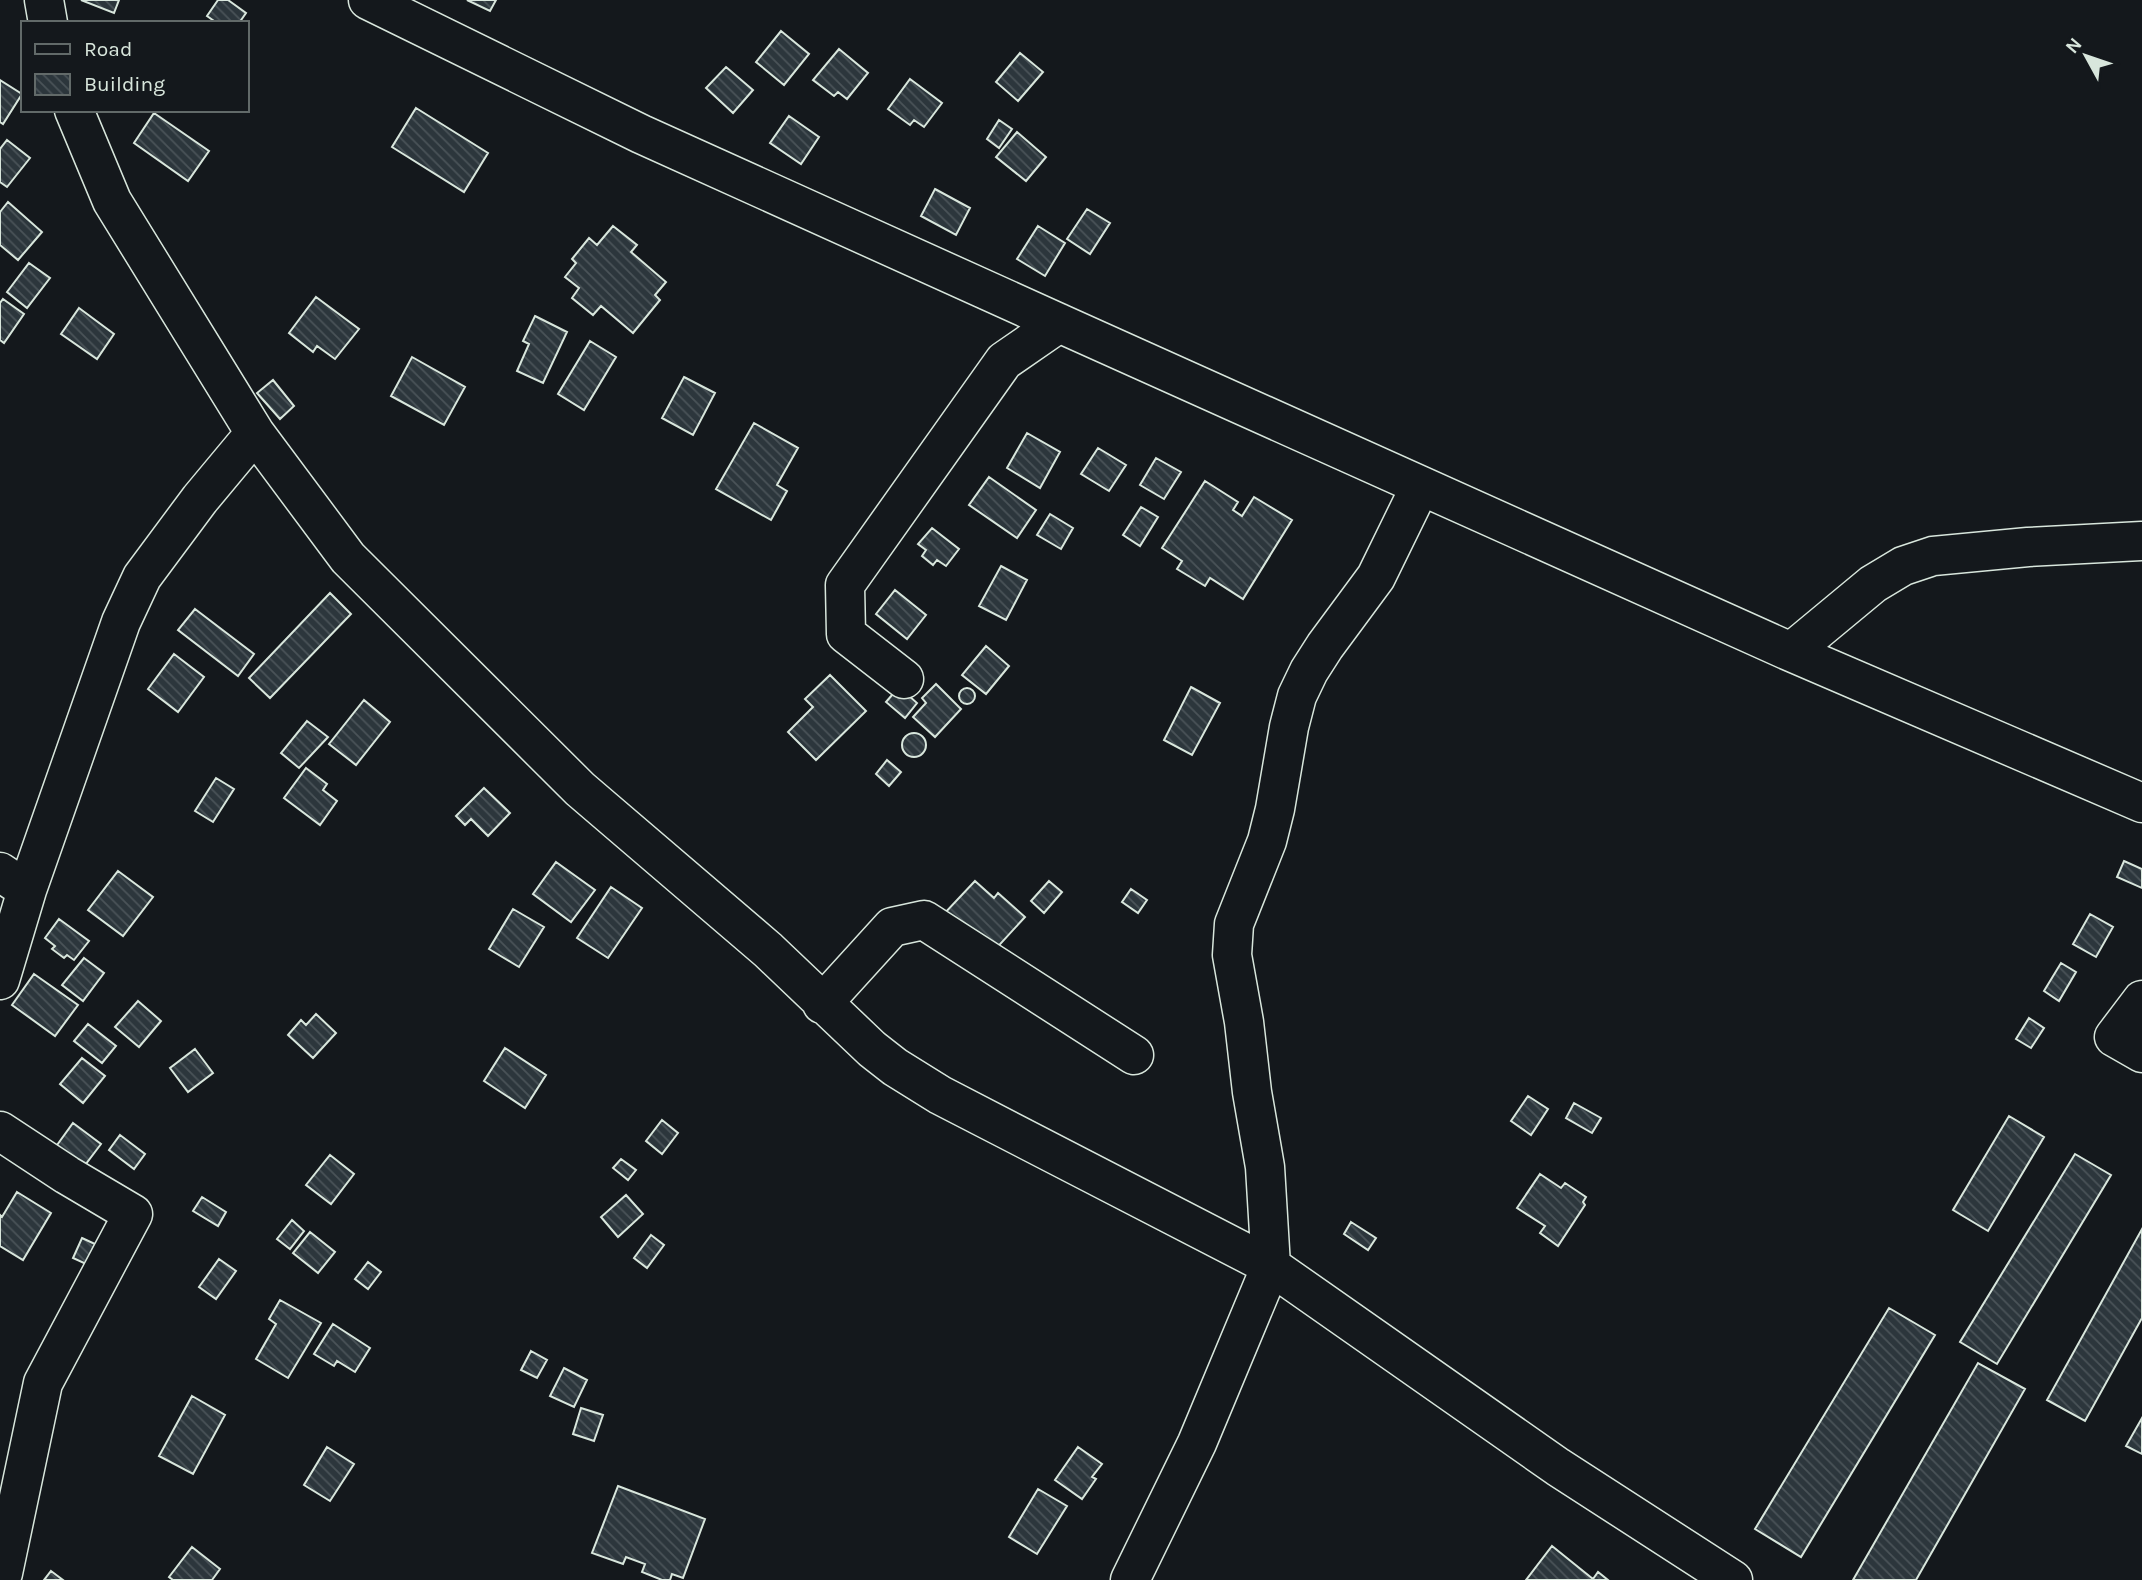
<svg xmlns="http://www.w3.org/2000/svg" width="2142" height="1580" font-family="Karla,sans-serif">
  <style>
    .building { fill: url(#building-back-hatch); stroke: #d8e6dc; stroke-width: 2 }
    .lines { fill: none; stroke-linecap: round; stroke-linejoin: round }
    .minor-casing { stroke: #d8e6dc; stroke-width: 41 }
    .minor { stroke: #14181c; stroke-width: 38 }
  </style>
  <defs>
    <pattern id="building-back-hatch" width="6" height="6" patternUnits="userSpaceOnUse" patternTransform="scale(1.75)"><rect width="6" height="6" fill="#2c363c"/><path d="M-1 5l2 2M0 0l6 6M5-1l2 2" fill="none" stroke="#4a5358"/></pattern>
  </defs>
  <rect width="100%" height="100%" fill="#14181c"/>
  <path class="building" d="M81,0H119L114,13Z
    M218,0H228L246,13L239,23H217L207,16Z
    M467,0H496L490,11Z
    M781,31L809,54L784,85L756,62Z
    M839,49L868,73L847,99L838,92L834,96L813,80Z
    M1020,53L1043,72L1018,101L996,82Z
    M726,67L753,90L733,113L706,88Z
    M910,79L942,103L924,127L914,120L910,125L888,109Z
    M0,80L22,94L3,124L0,122Z
    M416,108L488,153L464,192L392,147Z
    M154,113L209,151L188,181L134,143Z
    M789,116L819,137L801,164L770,143Z
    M999,120L1012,129L999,148L987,139Z
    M1017,132L1046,157L1026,181L996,157Z
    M7,140L30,158L7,187L0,182V149Z
    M935,189L970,208L956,235L921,216Z
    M8,202L42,232L18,260L0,245V212Z
    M1087,209L1110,223L1090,254L1067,239Z
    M613,226L637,245L631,252L666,282L655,295L660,300L633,333L601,306L593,315L572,298L579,288L565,277L576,263L572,259L589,238L597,245Z
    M1038,226L1065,243L1045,276L1017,259Z
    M29,263L50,278L27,308L7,292Z
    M316,297L359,329L335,359L317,346L313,352L289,333Z
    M3,299L24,314L4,343L0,340V303Z
    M79,308L114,334L97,359L61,334Z
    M535,316L567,332L543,383L517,371L529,344L523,341Z
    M590,341L616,357L584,410L558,394Z
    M412,357L465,387L444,425L391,396Z
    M684,377L715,393L693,435L662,418Z
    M273,380L294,406L280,419L257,393Z
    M754,423L798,448L777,485L787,491L771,520L716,489Z
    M1027,433L1060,452L1040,488L1007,468Z
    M1098,448L1126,465L1109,491L1081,474Z
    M1156,458L1181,472L1164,499L1140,485Z
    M989,477L1036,510L1017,538L969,505Z
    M1205,481L1238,502L1233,510L1242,516L1254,497L1292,520L1243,599L1210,578L1205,586L1177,569L1182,561L1162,548Z
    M1141,507L1158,517L1140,546L1123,535Z
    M1050,514L1073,528L1061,549L1037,535Z
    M932,528L959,549L946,566L937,560L933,565L922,556L926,550L918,544Z
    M1001,566L1027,580L1006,620L979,606Z
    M895,590L926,615L907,639L876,614Z
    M330,593L351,614L270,698L249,678Z
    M195,609L254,654L238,676L178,630Z
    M986,646L1009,666L986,694L962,675Z
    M174,654L204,677L178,712L148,689Z
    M830,675L866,711L816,760L788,732L813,707L805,699Z
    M936,684L961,709L935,737L913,717L926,703L922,698Z
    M899,687L917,703L905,718L886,702Z
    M1191,687L1220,703L1192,755L1164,740Z
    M959 696a8 8 0 1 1 16 0a8 8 0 1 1-16 0Z
    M364,700L390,722L356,765L329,744Z
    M307,721L328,737L299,768L281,753Z
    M902 745a12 12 0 1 1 24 0a12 12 0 1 1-24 0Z
    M887,760L901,772L889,786L876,774Z
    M306,768L327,784L323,790L337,801L320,825L284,798Z
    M216,778L234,789L213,822L195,811Z
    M484,788L510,813L488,836L471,819L465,825L456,816Z
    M2124,861L2142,869V888L2117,877Z
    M556,862L595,890L571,922L533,894Z
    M118,871L153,897L123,936L88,910Z
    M975,881L994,898L998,893L1025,917L992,953L941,917Z
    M1049,881L1062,892L1044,913L1031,901Z
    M611,887L642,908L608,958L577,938Z
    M1131,889L1147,900L1138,913L1122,902Z
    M513,909L544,927L519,967L489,949Z
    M2090,914L2113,927L2096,957L2073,944Z
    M59,919L89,941L74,960L67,955L64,958L52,949L55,946L45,938Z
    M84,958L104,973L83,1001L62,985Z
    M2061,963L2076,972L2059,1001L2044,991Z
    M34,974L78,1005L55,1036L12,1005Z
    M138,1001L161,1021L139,1047L115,1027Z
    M316,1014L336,1033L313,1058L288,1035L301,1020L306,1025Z
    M2029,1018L2044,1028L2031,1048L2016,1039Z
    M88,1024L116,1046L102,1063L74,1041Z
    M505,1048L546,1075L525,1108L484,1081Z
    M195,1049L213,1073L188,1092L170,1068Z
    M82,1058L105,1076L83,1103L60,1084Z
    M1528,1096L1548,1109L1531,1135L1511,1121Z
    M1574,1103L1601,1118L1592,1133L1566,1118Z
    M2009,1116L2044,1137L1988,1231L1953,1210Z
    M662,1120L678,1133L662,1154L646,1141Z
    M73,1123L101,1144L79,1173L52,1152Z
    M120,1135L145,1154L134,1169L109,1150Z
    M2075,1154L2111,1175L1997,1364L1960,1342Z
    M330,1155L354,1174L331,1204L306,1185Z
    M621,1159L636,1170L628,1180L613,1168Z
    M1540,1174L1561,1188L1565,1183L1586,1197L1583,1202L1585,1205L1558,1246L1540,1233L1545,1226L1517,1208Z
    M17,1192L51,1213L23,1260L0,1246V1215L2,1217Z
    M626,1195L643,1214L618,1237L601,1217Z
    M202,1197L226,1212L218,1226L193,1211Z
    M292,1220L304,1231L290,1249L277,1239Z
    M1351,1222L1376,1238L1368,1250L1344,1234Z
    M2142,1229V1318L2085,1421L2047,1400Z
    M310,1232L335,1252L318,1273L293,1253Z
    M651,1235L664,1245L647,1268L634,1258Z
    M82,1238L95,1244L86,1264L73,1258Z
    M219,1259L236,1271L216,1299L199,1287Z
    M368,1262L381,1272L368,1289L355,1279Z
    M280,1300L321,1323L288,1378L256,1359L276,1324L269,1319Z
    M1889,1308L1935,1335L1801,1557L1755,1529Z
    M333,1324L370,1348L355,1372L337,1361L334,1366L314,1354Z
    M531,1351L547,1360L537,1378L521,1370Z
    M1978,1363L2025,1389L1916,1580H1853Z
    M564,1368L587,1380L574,1407L550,1396Z
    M192,1396L225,1415L193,1474L159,1456Z
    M581,1408L603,1415L594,1441L573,1434Z
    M2142,1418V1454L2126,1446Z
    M327,1447L354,1464L330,1501L304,1485Z
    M1078,1447L1102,1464L1092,1477L1096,1479L1082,1499L1055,1480Z
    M618,1486L705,1519L683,1578L672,1574L670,1580H662L642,1572L645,1564L626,1557L623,1564L592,1553Z
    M1038,1489L1067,1506L1037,1554L1009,1537Z
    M1552,1546L1593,1579L1598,1572L1608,1580H1526Z
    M192,1547L220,1569L212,1580H173L169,1577Z
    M51,1571L63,1580H44Z"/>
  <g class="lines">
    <defs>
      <path id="minor" d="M44,0L48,23
        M368,0L641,134L1059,323L1791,652L2142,803
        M74,110L112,201L255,433L348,558L580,789L768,950L872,1049L895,1067L940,1095L1271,1266L1558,1467L1733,1580
        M1791,652L1873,584L1903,566L1933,556L2028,547L2142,541
        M904,679L846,634L845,585L1004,361L1059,323
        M0,872L27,890
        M0,980L27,890L121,622L142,577L200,499L255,433
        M2142,1000L2114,1037L2142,1053
        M822,1004L892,927L924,920L1134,1055
        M0,1131L67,1175L133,1214L43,1383L3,1573L0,1578
        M1130,1580L1197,1443L1271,1266L1265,1167L1252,1092L1244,1022L1232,955L1234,924L1267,841L1275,809L1289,727L1297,696L1309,671L1325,646L1376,577L1420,487"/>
    </defs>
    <use href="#minor" class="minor-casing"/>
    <use href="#minor" class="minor"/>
  </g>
  <rect x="21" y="21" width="228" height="91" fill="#14181c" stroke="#626a69" stroke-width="2"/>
  <rect x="35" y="44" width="35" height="10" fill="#14181c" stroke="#626a69" stroke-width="2"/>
  <text x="84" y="56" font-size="21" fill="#d8e6dc">Road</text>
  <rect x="35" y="74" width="35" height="21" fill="url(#building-back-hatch)" stroke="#626a69" stroke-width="2"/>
  <text x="84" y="91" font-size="21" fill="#d8e6dc">Building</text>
  <g transform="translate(2086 56) rotate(310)" stroke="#14181c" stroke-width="5" paint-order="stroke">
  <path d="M0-5L12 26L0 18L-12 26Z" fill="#d8e6dc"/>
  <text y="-10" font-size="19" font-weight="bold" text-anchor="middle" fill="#d8e6dc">N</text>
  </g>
</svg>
